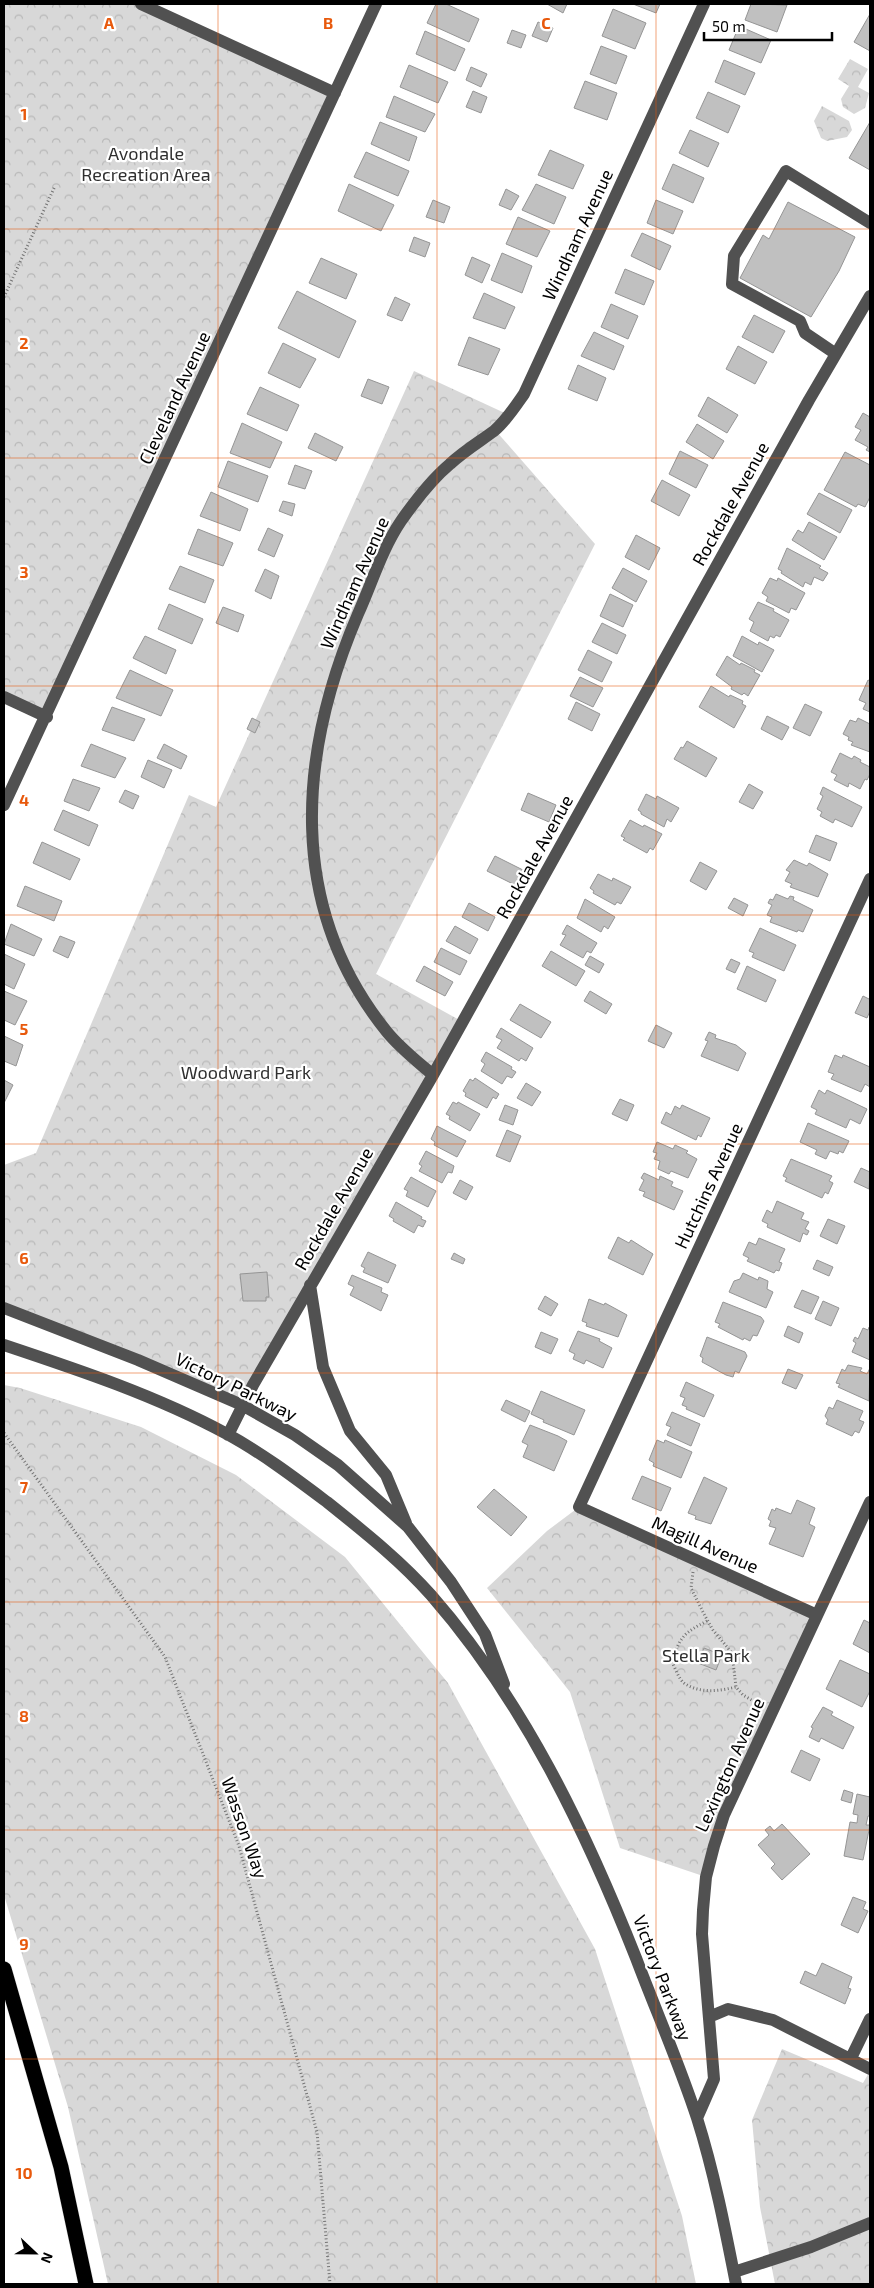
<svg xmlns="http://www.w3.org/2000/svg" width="874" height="2288" font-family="'Exo 2',sans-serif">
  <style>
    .forest { fill: url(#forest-crowns) }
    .building { fill: #c0c0c0; stroke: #959595 }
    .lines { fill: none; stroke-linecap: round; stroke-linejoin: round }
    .highway-casing { stroke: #dbdbdb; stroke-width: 16 }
    .path { stroke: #737373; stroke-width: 3; stroke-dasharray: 1 2.5; stroke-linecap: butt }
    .minor { stroke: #515151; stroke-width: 12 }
    .highway { stroke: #000; stroke-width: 15 }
    .grid { fill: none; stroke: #e8590c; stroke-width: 1; stroke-opacity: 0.55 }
    .labels { text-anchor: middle; stroke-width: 4.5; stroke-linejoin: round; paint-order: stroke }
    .park-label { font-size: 18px; fill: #2f2f2f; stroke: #fff }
    .street-label { font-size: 18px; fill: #000; stroke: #fff }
    .grid-label { font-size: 16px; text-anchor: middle; font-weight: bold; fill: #e8590c; stroke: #fff; stroke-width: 4.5; stroke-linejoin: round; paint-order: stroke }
  </style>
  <defs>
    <pattern id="forest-crowns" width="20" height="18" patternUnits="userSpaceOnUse" patternTransform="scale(1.25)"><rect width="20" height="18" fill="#d8d8d8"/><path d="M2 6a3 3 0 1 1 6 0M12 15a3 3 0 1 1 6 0" fill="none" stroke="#b8b8b8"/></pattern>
  </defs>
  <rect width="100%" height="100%" fill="#fff"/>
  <path class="forest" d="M4,4H141L335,93L47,717L4,697Z
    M850,59L868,69L858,87L869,93L865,108L854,114L843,107L841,99L849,86L838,79Z
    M822,106L849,121L852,130L847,137L827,141L821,138L814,121Z
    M414,371L509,415L495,430L595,544L376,974L463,1022L242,1405L4,1308V1165L36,1153L189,795L216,807Z
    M4,1385L20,1388L141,1427L236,1475L345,1557L448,1683L595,1949L682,2216L696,2284H108L68,2107L4,1895Z
    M579,1507L817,1615L724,1815L706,1877L620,1848L570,1692L487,1588L547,1531Z
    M782,2049L863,2083L870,2071V2284H775L760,2207L752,2120Z"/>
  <path class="building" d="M436,4H446L479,19L469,42L427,23Z
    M547,4H567L563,13Z
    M633,4H660L656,13Z
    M751,4L787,5L777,32L745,20Z
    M613,9L646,23L635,49L602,36Z
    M870,14V51L854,42Z
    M538,22L553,28L547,42L532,36Z
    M739,26L771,40L761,63L729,50Z
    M512,30L526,35L521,48L507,43Z
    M425,31L465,49L455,71L416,54Z
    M601,46L627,56L616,84L590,74Z
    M724,60L755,73L745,95L715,82Z
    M409,65L448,82L438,103L400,87Z
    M471,67L487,74L481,87L466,80Z
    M585,81L617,93L607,120L574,108Z
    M473,91L487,97L481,113L466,107Z
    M708,92L740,106L728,133L696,118Z
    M394,96L435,114L425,132L386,117Z
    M380,122L417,137L409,161L371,144Z
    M870,122V170L849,158Z
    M690,130L719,143L708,167L679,153Z
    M550,150L584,165L573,189L538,175Z
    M366,152L409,171L398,196L354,177Z
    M673,164L704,178L693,203L662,189Z
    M349,184L394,205L381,231L338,211Z
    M536,184L566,197L554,224L522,210Z
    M506,189L519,196L511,210L499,205Z
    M433,200L450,207L444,223L426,217Z
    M656,200L683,211L673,234L647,223Z
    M788,202L855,237L839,271L811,317L740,278L763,235L769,239Z
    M518,217L550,231L537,257L506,244Z
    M642,233L671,246L660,270L631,256Z
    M414,237L430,243L425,257L409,251Z
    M502,253L532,266L522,293L491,280Z
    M472,257L490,265L482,283L465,275Z
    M321,258L357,274L346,299L309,283Z
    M625,269L654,281L644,305L615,293Z
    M297,291L356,321L339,358L278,328Z
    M484,293L515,307L505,329L473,318Z
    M395,297L410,304L402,321L387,315Z
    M611,304L638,316L628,339L601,327Z
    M754,315L785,331L773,353L742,337Z
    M594,332L624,346L614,370L581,356Z
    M469,337L500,349L488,375L458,365Z
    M283,343L316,359L300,388L268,373Z
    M738,346L767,362L755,384L726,369Z
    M578,365L606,378L597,401L568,389Z
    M368,379L389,387L382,404L361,396Z
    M260,387L299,405L287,431L247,414Z
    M708,397L738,415L727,433L698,416Z
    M863,413L870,417V452L866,450L868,447L855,440L861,430L855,427Z
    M242,423L282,442L270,468L230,453Z
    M697,424L724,441L713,459L686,442Z
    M315,433L343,447L336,461L308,448Z
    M680,451L708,465L696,488L669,474Z
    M845,452L870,465V497L865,507L858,504L856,507L824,490Z
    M228,461L268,476L258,502L218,487Z
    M295,465L312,471L305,489L288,484Z
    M662,480L690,495L679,516L651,501Z
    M211,492L248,509L240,531L200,516Z
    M819,493L852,510L840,533L807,514Z
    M283,501L295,504L292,516L279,511Z
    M809,522L837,537L824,560L792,540L798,530L803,533Z
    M268,528L283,535L274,557L258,550Z
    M198,529L233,543L223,566L188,554Z
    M636,535L660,548L649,570L625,557Z
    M787,548L821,566L819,568L828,573L823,581L814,577L811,585L805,582L803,587L781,573L782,571L778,569Z
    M180,566L214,580L205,603L169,589Z
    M623,568L647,581L636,602L612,588Z
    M265,569L279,576L271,599L255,591Z
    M770,578L777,581L778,578L805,593L796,610L791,608L789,613L766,601L768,597L762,593Z
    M610,594L633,605L623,627L600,616Z
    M758,602L774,609L773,611L789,620L780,637L776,635L774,638L770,636L768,641L750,631L754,622L749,619Z
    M169,604L203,619L192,644L158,629Z
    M223,607L244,615L238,632L216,623Z
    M602,623L626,635L617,654L592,642Z
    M145,636L176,650L166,674L133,658Z
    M742,636L758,645L759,642L774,650L762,672L733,656Z
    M588,650L612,662L602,682L578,670Z
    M727,656L740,665L741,663L755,670L754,672L760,675L748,696L744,693L742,695L731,689L732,687L716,675Z
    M130,670L173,690L161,716L116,698Z
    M580,677L603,688L593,707L570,696Z
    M868,680L870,681V712L863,709L866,703L859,700Z
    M711,686L729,697L730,695L743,701L742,704L746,706L734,728L699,707Z
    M576,702L600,714L592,731L568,719Z
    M805,704L822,712L810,736L793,728Z
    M112,707L145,719L134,741L102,730Z
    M767,716L789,727L782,740L761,729Z
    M252,718L260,722L255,733L247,729Z
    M858,718L870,724V752L851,745L853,742L848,740L849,737L843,734L850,720L856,722Z
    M687,741L717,758L706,777L674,759L681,747L683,748Z
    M91,744L126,758L115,778L81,766Z
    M164,744L187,756L181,769L157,758Z
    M840,753L852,759L854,756L861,760L860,762L870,767V774L867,780L865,779L860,789L849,783L848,787L834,780L837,775L831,772Z
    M148,760L172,770L164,788L141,777Z
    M73,779L100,788L89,811L64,801Z
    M749,784L763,792L753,809L739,802Z
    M823,787L862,807L852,827L835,819L833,823L820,816L822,812L817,809L823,796L820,794Z
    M125,790L139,796L133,809L119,802Z
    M528,793L556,805L549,822L521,810Z
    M646,794L656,799L657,796L679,808L671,822L667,819L664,827L641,814V812L638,810Z
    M63,810L98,825L89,846L54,830Z
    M630,820L643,827L644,825L662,834L653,850L650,848L647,853L623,840L625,838L621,836Z
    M816,835L837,843L830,861L809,852Z
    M42,842L80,859L70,880L33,863Z
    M495,856L523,870L515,885L487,871Z
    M794,860L807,866L809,863L828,874L818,897L790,887L792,884L785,881L790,872L786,870Z
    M700,862L717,871L706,890L690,881Z
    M598,874L612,881L613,878L631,887L621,904L617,902L615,905L593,893L594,891L590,888Z
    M25,886L62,901L54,921L17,906Z
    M776,894L788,899L790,896L794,897L793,900L813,910L803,932L798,930L797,932L770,922L772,917L767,915L772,905L768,903L770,899L773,900Z
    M734,898L748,905L743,916L728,908Z
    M585,899L615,917L608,929L604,926L601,932L577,918Z
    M469,903L495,917L488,931L462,917Z
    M11,924L42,939L34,956L4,944Z
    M567,925L597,943L591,953L587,951L583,958L560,945L566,935L562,934Z
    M455,926L478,939L470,954L446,941Z
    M760,928L796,945L784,971L752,957L754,953L749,951Z
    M60,936L75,942L68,958L53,951Z
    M441,948L467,961L460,975L434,962Z
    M551,951L585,971L576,986L542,966Z
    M4,954L25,964L14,989L4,984Z
    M590,956L604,964L599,973L585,965Z
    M731,959L740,963L735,973L726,969Z
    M424,966L453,982L445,996L416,981Z
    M747,966L776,980L766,1002L737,989Z
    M4,991L27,1001L15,1025L4,1020Z
    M590,991L612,1004L606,1014L584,1001Z
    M863,996L869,999L870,997V1011L867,1018L855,1013Z
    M520,1004L551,1022L541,1038L510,1020Z
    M656,1025L672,1033L664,1048L648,1041Z
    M501,1028L533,1048L526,1061L521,1058L519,1061L497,1048L502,1040L496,1037Z
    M709,1032L716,1035L715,1038L736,1045L746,1053L738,1071L701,1056L708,1041L705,1040Z
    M4,1036L23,1045L16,1066L4,1061Z
    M486,1052L512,1067L511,1069L516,1072L512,1078L507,1076L502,1084L481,1071L485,1064L481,1061Z
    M835,1055L842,1058L843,1055L870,1067V1087L865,1084L861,1092L831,1079L834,1074L828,1072Z
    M475,1078L499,1094L496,1099L493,1097L487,1108L465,1096L466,1093L463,1091L470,1079L473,1081Z
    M4,1080L13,1085L4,1103Z
    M526,1083L541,1092L532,1106L517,1098Z
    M819,1090L825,1094L827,1090L867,1109L860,1124L850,1119L846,1128L815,1114L817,1110L811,1107Z
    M620,1099L634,1105L627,1121L612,1114Z
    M453,1102L457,1104L458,1102L480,1114L470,1131L449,1119L450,1116L446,1114Z
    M505,1105L518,1110L513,1125L499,1120Z
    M682,1105L710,1118L701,1137L698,1135L696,1140L661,1123L666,1112L671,1115L675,1106L680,1109Z
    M808,1123L849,1141L843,1153L839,1151L838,1154L830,1151L826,1159L815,1154L817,1150L800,1142Z
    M437,1126L466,1141L457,1157L434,1145L435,1142L431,1139Z
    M507,1130L521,1136L510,1162L496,1156Z
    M657,1142L673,1149L675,1145L688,1151L686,1153L697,1159L688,1178L671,1171L669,1174L658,1169L660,1161L654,1159L657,1153L653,1152Z
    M426,1151L454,1166L452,1173L448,1172L442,1183L419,1171L422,1166L419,1164Z
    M791,1159L832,1176L829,1181L833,1183L828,1194L825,1192L822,1198L785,1181L787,1178L783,1176Z
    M861,1168L870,1172L869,1189L854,1182Z
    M644,1173L659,1180L660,1176L673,1182L671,1186L683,1191L674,1210L643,1196L645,1192L639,1190L644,1180L641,1178Z
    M411,1177L436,1191L428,1207L406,1196L408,1191L404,1189Z
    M460,1180L473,1187L466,1200L453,1193Z
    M777,1201L804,1213L801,1219L809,1222L805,1229L809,1231L807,1235L803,1233L800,1242L767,1227L768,1224L762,1221L767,1210L772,1213Z
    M396,1202L422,1217L421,1219L426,1221L423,1227L418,1225L414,1233L393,1221L394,1219L389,1216Z
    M828,1219L845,1226L837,1244L820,1236Z
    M618,1237L629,1243L631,1240L653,1254L643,1275L608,1258Z
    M759,1238L785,1249L779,1262L782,1263L779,1271L776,1270L774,1273L747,1261L749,1258L743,1255L749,1242L756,1245Z
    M368,1252L396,1265L388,1283L363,1272L365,1268L361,1266Z
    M454,1253L465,1259L463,1264L451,1259Z
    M817,1260L833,1267L829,1276L813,1269Z
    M267,1272L269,1297H266V1301H243L240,1274Z
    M743,1273L758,1280L759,1277L768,1281L767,1289L773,1292L766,1308L729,1292L734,1281L740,1279Z
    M352,1275L382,1288L381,1292L388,1295L381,1311L350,1295L354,1287L348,1284Z
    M802,1290L819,1297L811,1314L794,1307Z
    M545,1296L558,1304L551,1316L538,1309Z
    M589,1299L604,1305L605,1303L627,1315L618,1337L586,1326L587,1323L582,1321Z
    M823,1301L839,1308L831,1326L815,1319Z
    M723,1302L761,1317L764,1321L757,1336L753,1335L750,1341L744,1338L743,1340L718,1327L720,1324L715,1322Z
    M788,1326L803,1333L799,1343L784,1336Z
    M869,1327L870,1328V1360L852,1352L856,1343L853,1341L855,1337L858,1339L863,1328L868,1330Z
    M578,1331L600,1339L599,1341L612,1348L603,1368L586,1360L584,1364L573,1359L575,1354L569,1351Z
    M541,1332L558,1339L551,1354L535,1347Z
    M707,1337L745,1352L747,1356L739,1373L735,1371L733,1377L726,1375L702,1362L703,1358L700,1356Z
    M848,1365L862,1368L860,1371L867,1374L870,1368L869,1401L838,1387L840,1384L836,1383L842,1369L845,1371Z
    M788,1369L803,1375L796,1389L782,1383Z
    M686,1382L714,1395L704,1417L686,1409L687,1407L682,1405L685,1398L680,1396Z
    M541,1391L585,1410L574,1435L543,1422L544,1420L531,1414Z
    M506,1400L530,1411L525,1422L501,1410Z
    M837,1400L863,1411L859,1420L864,1422L859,1433L855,1431L852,1436L826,1424L828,1420L825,1416L829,1407L833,1409Z
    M672,1412L700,1424L691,1446L667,1435L671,1427L666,1425Z
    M530,1425L558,1436L567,1441L554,1471L523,1457L528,1445L522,1442Z
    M657,1440L664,1443L665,1440L692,1452L681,1478L653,1466L654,1463L649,1460Z
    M642,1476L671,1488L661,1511L632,1499Z
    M704,1477L727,1488L711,1524L695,1519L696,1516L688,1513Z
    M494,1489L527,1517L511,1536L477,1507Z
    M797,1500L815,1508L809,1524L815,1527L803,1557L769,1544L776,1528L769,1526L771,1521L768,1519L772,1509L775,1511L776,1508L791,1514Z
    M864,1620L870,1623V1653L853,1644Z
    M704,1648L722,1655L716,1670L698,1663Z
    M840,1660L870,1674V1691L862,1707L826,1689Z
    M823,1707L833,1712L831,1715L854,1727L843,1749L821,1738L819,1742L809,1737L813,1728L811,1727Z
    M801,1750L820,1759L810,1781L791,1772Z
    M844,1790L853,1793L851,1803L841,1800Z
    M857,1794L870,1797V1816H868L866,1825H870L863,1860L844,1856L850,1822L857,1823L858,1815L853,1814Z
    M782,1824L810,1854L782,1880L771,1868L775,1864L758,1845L769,1835L765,1830L770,1826L774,1831Z
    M853,1897L866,1902L863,1909L868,1911L858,1933L841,1925Z
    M822,1963L852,1977L848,1988L851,1989L845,2004L800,1983L805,1971L816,1976Z"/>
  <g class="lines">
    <defs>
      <path id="highway" d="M4,1969L61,2167L86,2284"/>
    </defs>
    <use href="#highway" class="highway-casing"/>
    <path class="path" d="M4,297L55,186
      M4,1433L165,1657L239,1846L317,2132L330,2284
      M693,1572L691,1588L705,1616L713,1630L732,1653L736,1687L743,1695L760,1705
      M707,1621C684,1633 680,1636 672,1662C675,1668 679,1679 684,1683C700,1694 719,1691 736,1687"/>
    <path class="minor" d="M141,4L335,93
      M836,354L805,333L800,321L732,284L734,256L786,171L870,223
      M4,697L47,717
      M4,805L376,4
      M433,1075C418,1062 400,1048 387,1032C286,907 298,754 358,614C372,583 382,549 401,521C415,501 431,480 450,464C464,451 479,442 494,431C506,421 515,407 524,394L704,4
      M310,1285L323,1367L350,1431L386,1475L406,1523
      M4,1308L138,1360L242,1405L295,1435L338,1465L408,1527L451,1582L485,1634L504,1684
      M4,1345C79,1370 157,1396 227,1434C262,1453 295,1478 327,1502C363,1531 400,1560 431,1595C523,1700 585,1829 636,1958C656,2011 679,2063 697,2118C714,2172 725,2228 736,2284
      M228,1435L253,1385L433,1075L809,400L870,296
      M817,1615L579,1507L870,879
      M709,2017L728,2009L773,2020L870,2069
      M851,2058L870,2019
      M697,2118L714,2079L702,1934L703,1910L706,1877L714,1846L724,1815L870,1502
      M734,2272L811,2247L870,2223"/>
    <use href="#highway" class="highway"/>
  </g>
  <path class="grid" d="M218,4V2284M437,4V2284M656,4V2284M4,229H870M4,458H870M4,686H870M4,915H870M4,1144H870M4,1373H870M4,1602H870M4,1830H870M4,2059H870"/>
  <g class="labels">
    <g class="park-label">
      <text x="146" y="160">Avondale<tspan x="146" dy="21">Recreation Area</tspan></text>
      <text x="246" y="1079">Woodward Park</text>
      <text x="706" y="1662">Stella Park</text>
    </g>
    <g class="street-label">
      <text transform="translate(578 235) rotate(-65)" y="6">Windham Avenue</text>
      <text transform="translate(175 398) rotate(-65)" y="6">Cleveland Avenue</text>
      <text transform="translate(731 504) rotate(-61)" y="6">Rockdale Avenue</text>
      <text transform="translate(355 583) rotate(-66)" y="6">Windham Avenue</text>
      <text transform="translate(535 857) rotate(-61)" y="6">Rockdale Avenue</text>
      <text transform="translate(709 1186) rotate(-65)" y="6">Hutchins Avenue</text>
      <text transform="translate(334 1209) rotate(-60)" y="6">Rockdale Avenue</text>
      <text transform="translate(236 1387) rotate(26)" y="6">Victory Parkway</text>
      <text transform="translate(705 1545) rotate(24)" y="6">Magill Avenue</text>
      <text transform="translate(730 1765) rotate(-66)" y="6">Lexington Avenue</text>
      <text transform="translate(244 1828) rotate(71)" y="6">Wasson Way</text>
      <text transform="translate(662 1978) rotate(69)" y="6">Victory Parkway</text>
    </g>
  </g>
  <g class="grid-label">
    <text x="109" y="29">A</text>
    <text x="328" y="29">B</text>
    <text x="546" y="29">C</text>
    <text x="24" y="120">1</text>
    <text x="24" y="349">2</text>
    <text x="24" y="578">3</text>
    <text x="24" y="806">4</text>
    <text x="24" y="1035">5</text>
    <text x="24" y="1264">6</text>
    <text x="24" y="1493">7</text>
    <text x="24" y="1722">8</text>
    <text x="24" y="1950">9</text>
    <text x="24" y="2179">10</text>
  </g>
  <rect width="874" height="2288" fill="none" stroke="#000000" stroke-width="10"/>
  <g transform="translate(35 2253) rotate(112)" stroke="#ffffff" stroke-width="4" paint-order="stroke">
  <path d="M0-4L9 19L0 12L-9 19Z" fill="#000000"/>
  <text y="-8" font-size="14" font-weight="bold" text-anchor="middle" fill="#000000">N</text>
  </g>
  <path d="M704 32v8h128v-8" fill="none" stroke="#000000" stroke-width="2.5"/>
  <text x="712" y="32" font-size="15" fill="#000000" stroke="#ffffff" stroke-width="4" paint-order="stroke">50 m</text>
</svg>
